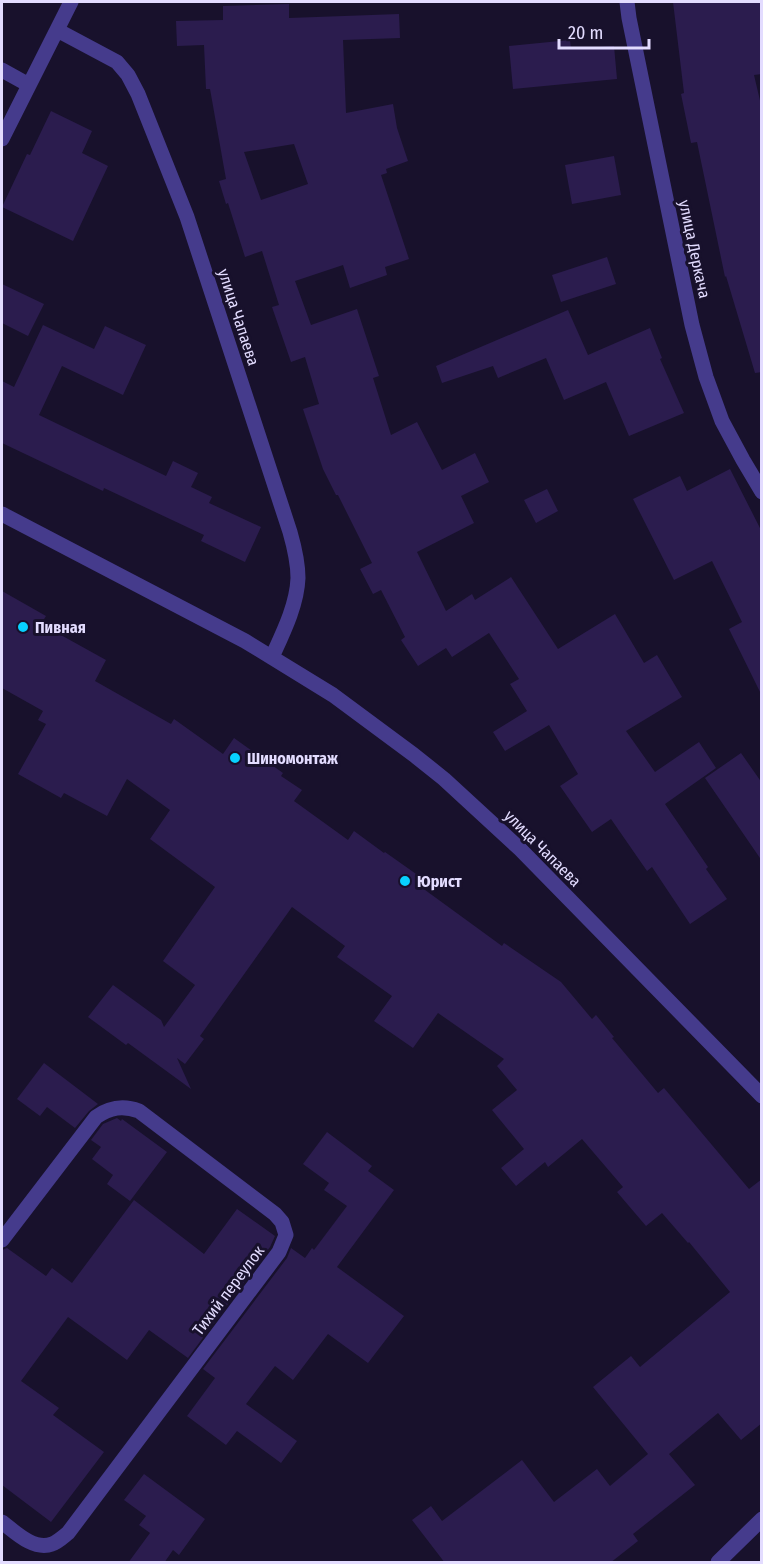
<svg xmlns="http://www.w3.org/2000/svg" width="763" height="1564" font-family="'Fira Sans Condensed',sans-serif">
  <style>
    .building { fill: #2b1c4e; fill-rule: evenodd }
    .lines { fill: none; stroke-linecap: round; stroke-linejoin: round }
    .minor { stroke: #453b8c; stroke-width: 15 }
    .poi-dot { fill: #08d1ff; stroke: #18112c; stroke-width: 2 }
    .labels { text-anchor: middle; stroke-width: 6; stroke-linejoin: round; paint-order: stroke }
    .street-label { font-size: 16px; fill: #e3dcff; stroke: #18112c }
    .poi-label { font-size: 16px; font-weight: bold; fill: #e3dcff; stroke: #18112c; text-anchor: start }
  </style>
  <rect width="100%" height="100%" fill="#18112c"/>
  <path class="building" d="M673,2H762V74L754,75L762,109V372L755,373L726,276L725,277L697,142L691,143L681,94L684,93Z
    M289,4V18L399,14L400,38L343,40L346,113L393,104L397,128L408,161L386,169L387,173L381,175L409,259L385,267L387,275L350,288L343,265L295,281L311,325L357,309L379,376L373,378L391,435L417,422L442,470L475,453L489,482L461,496L474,523L417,552L446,611L472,594L475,600L511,577L558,649L615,614L644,663L657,655L682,697L626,731L655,772L699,742L716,768L665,804L708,867L706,869L727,899L690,924L652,867L647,871L611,819L592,832L560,786L578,774L549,725L505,751L493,732L527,711L510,684L519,679L489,633L452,657L446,648L418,666L401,640L405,637L381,590L373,594L360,569L372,563L338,495H336L323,469L303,409L319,404L305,357L291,362L272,307L279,305L262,251L245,257L228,203L226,204L219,181L226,179L210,89H206L204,45L177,46L176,21L223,20V6ZM294,144L308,184L261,200L244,152Z
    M570,40L571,49L614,46L617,79L513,89L509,46Z
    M51,111L92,131L82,153L108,166L73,241L2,207L27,154L30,155Z
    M614,156L621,195L572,204L565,165Z
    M607,257L616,284L561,302L552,275Z
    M2,284L44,304L28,336L2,323Z
    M568,310L588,355L650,328L662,358L660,359L684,413L629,436L606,382L564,400L546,358L498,378L493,366L442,383L436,366Z
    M43,325L94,349L105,326L146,345L123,395L62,366L39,415L166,476L173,461L198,473L191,487L212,497L209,503L261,527L245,562L201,541L204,535L104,488L103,491L2,443V381L14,387Z
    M730,469L762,532V696L729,629L742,622L712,561L674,580L633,499L680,476L687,491Z
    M547,489L558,511L536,523L524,500Z
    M2,591L46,616L41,624L106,660L95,681L171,724L174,719L223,754L234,738L283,773L281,776L302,790L294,801L348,840L354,831L384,853L385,852L426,881L421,887L502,946L504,943L561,982L592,1019L596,1015L614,1037L612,1038L658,1093L664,1088L749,1189L762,1179V1423L741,1440L718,1413L669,1454L695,1485L633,1534L638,1541L610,1563H445L412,1520L431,1506L442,1521L522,1460L554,1502L597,1469L610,1486L648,1454L593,1387L631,1356L640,1367L730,1292L689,1242L688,1243L662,1213L646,1226L617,1192L623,1187L582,1139L548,1167L545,1162L516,1186L501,1168L524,1149L492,1110L517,1090L497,1066L504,1059L438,1013L413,1048L374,1021L392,996L337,957L345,946L292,907L200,1036L204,1039L185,1064L177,1058L191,1089L128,1043L126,1045L88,1017L113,985L161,1020L164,1027L195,985L163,961L215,887L150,839L170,810L127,779L107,816L64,793L61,798L18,774L46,724L38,720L43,711L2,688Z
    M741,753L762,783V861L705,778Z
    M44,1063L98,1104L89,1111L75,1128L47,1107L40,1116L17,1099Z
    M117,1118L121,1121L122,1119L167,1152L130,1201L107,1184L113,1175L92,1159L101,1147L91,1140L103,1124Z
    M327,1132L372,1166L368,1171L394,1190L337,1267L404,1316L368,1363L328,1334L293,1380L275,1366L246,1404L297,1441L281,1463L237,1431L226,1445L187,1416L215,1378L203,1369L287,1258L291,1248L305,1258L312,1248L314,1250L347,1206L324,1190L329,1183L303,1164Z
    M134,1200L204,1254L237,1209L275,1236L270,1247L188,1358L149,1330L127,1360L68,1317L21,1381L59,1408L53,1415L104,1452L51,1522L2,1485V1250L7,1248L46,1276L52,1268L72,1283Z
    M144,1474L205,1519L179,1555L173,1550L164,1563H128L150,1533L139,1525L146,1516L124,1500Z"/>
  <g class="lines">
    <path class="minor" d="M627,2L629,18L692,325L706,377L722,421L743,460L762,492
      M57,30L117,62L128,75L138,94L187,217L290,532C294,546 298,562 298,578C297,605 283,633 272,657
      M2,70L29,85
      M2,139L71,2
      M2,514L245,641L333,695L414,755L444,779L520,849L762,1096
      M2,1240L96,1117C110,1107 123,1105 139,1111L275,1214L282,1222L286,1235L279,1252L68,1533C63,1537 58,1542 52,1544C34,1551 15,1532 2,1522
      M718,1562L762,1519"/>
  </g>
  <g class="poi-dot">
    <circle cx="23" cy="627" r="6"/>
    <circle cx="235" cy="758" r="6"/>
    <circle cx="405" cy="881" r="6"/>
  </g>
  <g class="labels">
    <g class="street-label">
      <text transform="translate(695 249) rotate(78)" y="6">улица Деркача</text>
      <text transform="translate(239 317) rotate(72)" y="6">улица Чапаева</text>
      <text transform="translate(543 848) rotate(45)" y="6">улица Чапаева</text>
      <text transform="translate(228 1290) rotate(-53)" y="6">Тихий переулок</text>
    </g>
    <g class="poi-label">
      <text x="35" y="633">Пивная</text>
      <text x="247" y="764">Шиномонтаж</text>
      <text x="417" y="887">Юрист</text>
    </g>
  </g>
  <rect width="763" height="1564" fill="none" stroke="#e3dcff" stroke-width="6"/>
  <path d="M559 39v9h90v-9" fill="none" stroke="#e3dcff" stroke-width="3"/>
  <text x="568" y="39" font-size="18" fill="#e3dcff" stroke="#18112c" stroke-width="4.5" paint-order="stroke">20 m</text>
</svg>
